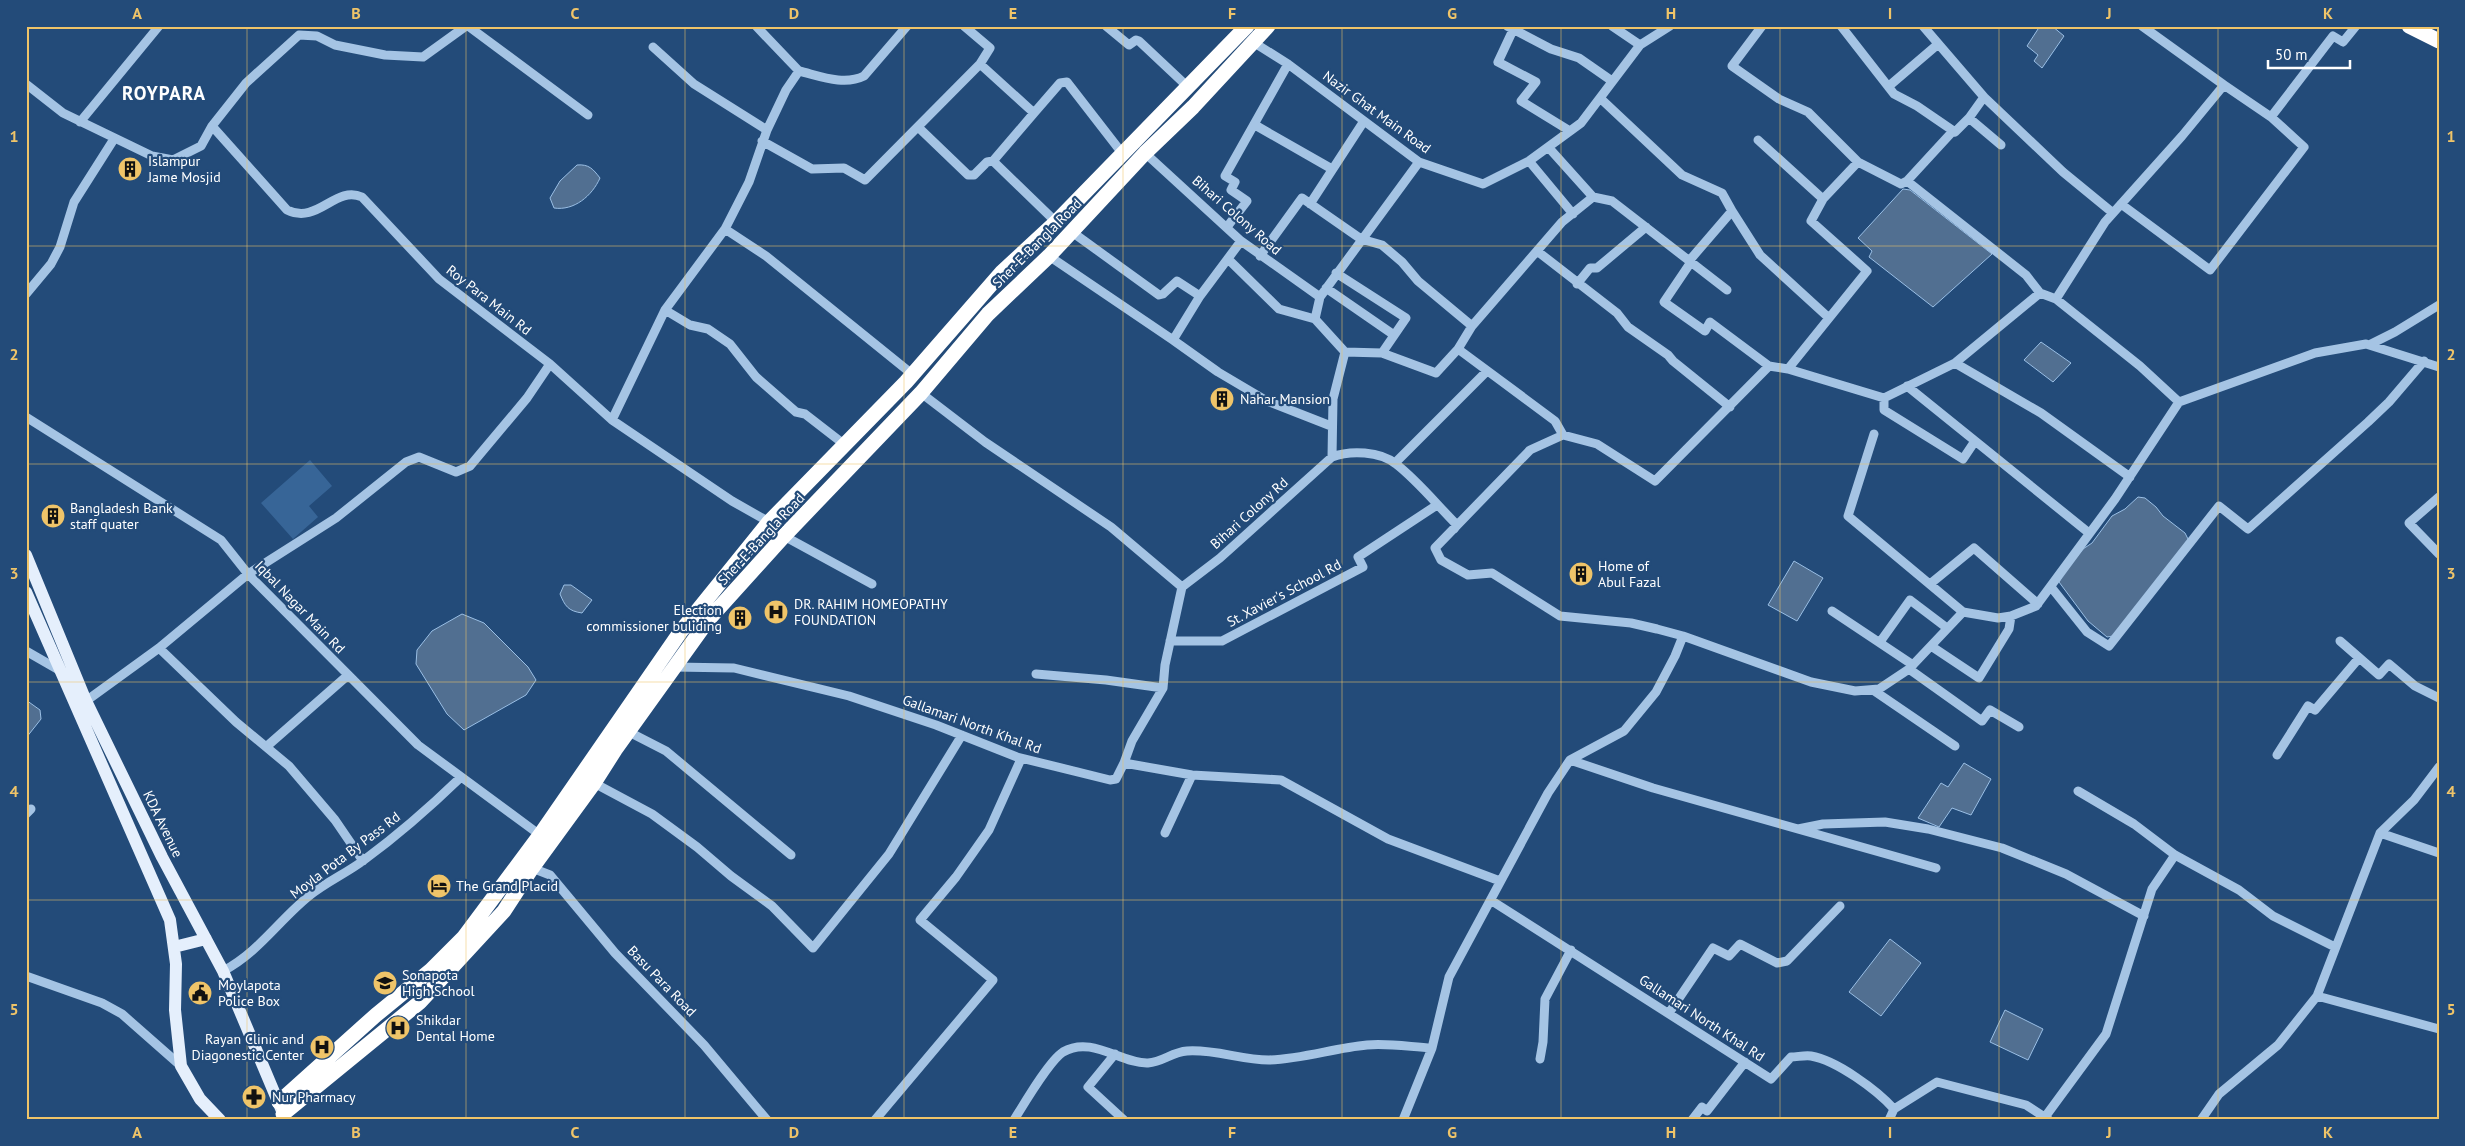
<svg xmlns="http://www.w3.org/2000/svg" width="2465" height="1146" font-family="'PT Sans',sans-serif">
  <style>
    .green { fill: #376597 }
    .water { fill: #516f91; stroke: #9abfe5 }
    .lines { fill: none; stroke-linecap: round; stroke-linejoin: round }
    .minor { stroke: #a5c4e4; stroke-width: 9 }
    .major { stroke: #e5effc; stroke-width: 12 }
    .highway { stroke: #fff; stroke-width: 15 }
    .grid { fill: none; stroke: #efc469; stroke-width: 1; stroke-opacity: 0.55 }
    .labels { text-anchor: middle; stroke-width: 4.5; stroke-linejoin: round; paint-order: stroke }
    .street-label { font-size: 14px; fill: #fff; stroke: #234b79 }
    .poi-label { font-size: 14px; fill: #fff; stroke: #234b79; text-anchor: start }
    .district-label { font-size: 19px; font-weight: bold; letter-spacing: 1px; fill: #fff; stroke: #234b79 }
    .neatline { fill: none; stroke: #efc469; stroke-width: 2 }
    .grid-label { font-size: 16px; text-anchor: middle; font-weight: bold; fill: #efc469 }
  </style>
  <rect width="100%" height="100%" fill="#234b79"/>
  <path class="green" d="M310,460L332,486L309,506L318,517L293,539L261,503Z"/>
  <path class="water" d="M2040,26H2052L2064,36L2042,68L2034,61L2038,55L2027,46Z
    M577,165C589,164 593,169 600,178C592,196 574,211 554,208L550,198L560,181Z
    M1903,189L1910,190L1992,254L1933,307L1869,257L1872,251L1858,238Z
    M2041,342L2071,363L2053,382L2024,360Z
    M2138,497L2145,498L2156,507L2163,516L2185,533L2189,541L2113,636L2107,637L2088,621L2059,582L2065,571L2083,549L2092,543L2112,516L2125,509Z
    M1794,561L1823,578L1797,621L1768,605Z
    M564,585H571L592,600L582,613C568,611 565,606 560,594Z
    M462,614L484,623L528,667L536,680L526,695L464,730L447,714L416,664L417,650L432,631Z
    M26,700L40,710L41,719L26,738Z
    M1964,763L1991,779L1971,815L1952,808L1939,827L1918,818L1941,783L1948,787Z
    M1890,939L1921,963L1881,1016L1849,992Z
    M2005,1010L2043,1029L2028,1060L1990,1042Z"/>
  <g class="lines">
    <path class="minor" d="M468,26L588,115
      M964,26L990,48L980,64L1034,113L1060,83L1067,82L1122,153
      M1106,26L1129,45L1136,40L1139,41L1189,88
      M1507,26L1551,49L1579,58L1612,81
      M1612,26L1640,45
      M1762,26L1732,66L1779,99L1808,112L1858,162L1901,184L1907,181
      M1841,26L1894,94L1917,106L1955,132L1969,118
      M1923,26L1984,97L1969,118L2001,145
      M2142,26L2224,85
      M1513,30L1498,62L1536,82L1521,101L1570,131
      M1253,42L1288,64L1419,162L1483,184L1529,161L1581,123L1640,45L1670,26
      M653,47L694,84L767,130
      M799,71C820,76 844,86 864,76L907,26
      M26,84L63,113L152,156L173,160L201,146L212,126L246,83L299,35L317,36L335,45L385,55L423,57L466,26
      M1889,86L1937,45
      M1984,97L2063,172L2113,213
      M1600,98L1682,175L1722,193L1732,211
      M1034,113L993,161L1056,222
      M80,122L159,26
      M1255,125L1332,169
      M212,126L287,210C318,225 335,185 362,197L439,279L550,364L612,420L732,501L769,522
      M918,127L968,175H974L987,162L993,161
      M1953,131L1907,181L2026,275L2040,293
      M1758,140L1823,199L1858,162
      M762,141L812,169L844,168L865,180L980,64
      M1145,153L1241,241L1320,297L1315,319L1345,352L1333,399L1332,457
      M1529,161L1573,214
      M1593,197L1612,201L1727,290
      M1310,204L1364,121
      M2121,204L2210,270L2304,147L2271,117
      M1227,227L1247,201L1231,190L1235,182L1225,176L1288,64
      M725,229L766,256L912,374
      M1072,232L1159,295L1163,294L1177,281L1200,296
      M1537,251L1617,313L1628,327L1668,355L1673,361L1730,407
      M1049,256L1173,340L1200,296L1241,241
      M1260,256L1302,198L1361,239L1382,245L1402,262L1418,281L1472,326
      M1228,259L1279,309L1315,319
      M1689,261L1732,211L1760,255L1829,318
      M1691,262L1664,302L1705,331L1710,322L1769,366
      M1336,273L1406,318L1382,353
      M1577,284L1590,268H1597L1646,227
      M1326,288L1394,335
      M26,294L51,264L60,247L74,202L114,139
      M1320,297L1419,162
      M2056,299L2105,222L2182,136L2224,85L2271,117L2333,36L2343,42L2356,26
      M665,310L690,325L708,329L730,344L756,377L796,412L805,414L845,445
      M1173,340L1218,372L1267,401L1331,426
      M2371,344L2395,332L2439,305
      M1458,349L1555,421L1563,435
      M1345,352L1382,353L1436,373L1458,349L1472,326L1562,222L1593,197L1549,148
      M1955,363L2041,413L2130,477
      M1788,369L1867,271L1811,221L1823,199
      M1907,386L2089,533
      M921,393L985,442L1111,527L1182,587L1165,665L1163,688L1132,741L1124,763
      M1884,398V410L1963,459L1975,441
      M2179,402L2140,366L2056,299L2040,293L1955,363L1884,398L1788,369L1769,366L1655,481L1597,444L1563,435L1530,450L1435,548L1441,560L1468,575L1492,573L1560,616L1631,623L1657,629L1683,636L1811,682L1855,691L1879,689L1909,669L1963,612L1998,618L2011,616L2036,606L2115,499L2179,402L2315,353L2366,344L2439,367
      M26,417L221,540L248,574L418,745L540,835
      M612,420L665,310L725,229L749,182L767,130L786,90L799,71L756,26
      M1874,434L1848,516L1963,612
      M1395,463L1487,371
      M2439,497L2409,523L2439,554
      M784,536L872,584
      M1930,584L1974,548L2038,604
      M1182,587L1220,558L1332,457C1350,450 1380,451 1396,464C1418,481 1437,505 1457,525L1454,529
      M2051,587L2087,632L2109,646L2219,506L2248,529L2368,422L2389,402L2424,361
      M1832,611L1913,665
      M1170,641H1222L1363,567L1358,557L1437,505
      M2340,641L2379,675L2389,664L2415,686L2439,698
      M1880,642L1910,600L1947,628
      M1931,646L1979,678L2009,629L2011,616
      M159,648L236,722L289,766L335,820L363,861
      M26,651L59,670
      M674,667L734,668L849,696L936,725L1017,757L1110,780L1116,779L1124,763L1192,775L1281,780L1388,839L1500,881
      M1909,669L1982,721L1990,710L2019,727
      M1036,674L1106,680L1163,688
      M1873,690L1955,746
      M86,701L159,648L248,574L336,518L406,462L419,457L456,472L470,466L527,398L550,364
      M629,732L666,751L791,855
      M266,747L347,676
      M2277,755L2308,706L2315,710L2359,658
      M1570,760L1653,788L1936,868
      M594,783L652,814L697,847L731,876L772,906L813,948L889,854L962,735
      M2078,791L2134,824L2175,855L2239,890L2273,916L2335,947
      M26,814L31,809
      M1798,829L1823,824L1885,822L1928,829L2002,848L2066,874L2144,916
      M1165,833L1192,775
      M2380,833L2439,853
      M532,868L550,875L615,953L704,1045L767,1120
      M1492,901L1771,1079L1791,1057C1797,1057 1805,1055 1811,1056C1836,1060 1877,1090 1894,1109
      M223,971C259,952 279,920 309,896C326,882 347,873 364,860C398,835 430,807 460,778
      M26,976L102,1003L122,1014L181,1066
      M2317,996L2380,833L2414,800L2439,767
      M1669,1013L1713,948L1729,956L1740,944L1777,963L1787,961L1840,906
      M1115,1054L1088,1087L1124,1120
      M1540,1059L1543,1042L1545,999L1571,950
      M2045,1117L2106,1034L2152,889L2175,855
      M875,1120L993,980L920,920L956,877L989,830L1021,759
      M1014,1120C1024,1104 1049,1061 1063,1052C1092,1035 1121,1064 1148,1063C1163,1062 1172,1052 1187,1051C1215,1049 1241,1060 1269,1060C1303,1059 1334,1048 1367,1045C1388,1043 1411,1047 1432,1048L1449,977L1548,793L1570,760L1624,731L1656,692L1675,656L1683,636
      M1403,1120L1432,1048
      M1692,1120L1702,1107L1707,1111L1745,1062
      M1889,1120L1894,1109L1937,1082L2026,1105L2049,1120
      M2201,1120L2219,1094L2278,1045L2317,996L2439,1029"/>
    <path class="major" d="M26,555L86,701L162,857L223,971L282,1111
      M26,592L170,920L176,964L175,1010L181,1066L200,1099L220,1120
      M174,947L206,939"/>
    <path class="highway" d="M2409,26L2439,41
      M279,1102L376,1015L431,970L464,937L540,835L681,631L769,522L906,382L1002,272L1056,222L1247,26
      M283,1114L420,1002L504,911L532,868L594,783L615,750L709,619L784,536L921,393L988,314L1049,256L1145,153L1193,107L1268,26"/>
  </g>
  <path class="grid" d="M247,26V1120M466,26V1120M685,26V1120M904,26V1120M1123,26V1120M1342,26V1120M1561,26V1120M1780,26V1120M1999,26V1120M2218,26V1120M26,246H2439M26,464H2439M26,682H2439M26,900H2439"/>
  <defs>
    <symbol id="building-disc" viewBox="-11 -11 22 22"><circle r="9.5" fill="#efc469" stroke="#234b79"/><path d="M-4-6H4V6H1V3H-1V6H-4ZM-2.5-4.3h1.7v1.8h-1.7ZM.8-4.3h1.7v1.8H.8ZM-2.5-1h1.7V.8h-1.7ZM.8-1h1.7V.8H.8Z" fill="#111"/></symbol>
    <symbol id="hospital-disc" viewBox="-11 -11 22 22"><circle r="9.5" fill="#efc469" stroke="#234b79"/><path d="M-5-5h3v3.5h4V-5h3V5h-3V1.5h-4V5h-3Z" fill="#111"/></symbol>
    <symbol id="hotel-disc" viewBox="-11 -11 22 22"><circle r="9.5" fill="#efc469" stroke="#234b79"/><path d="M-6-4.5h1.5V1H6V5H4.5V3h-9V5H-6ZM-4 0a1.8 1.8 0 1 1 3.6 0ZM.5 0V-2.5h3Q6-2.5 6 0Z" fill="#111"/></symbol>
    <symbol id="school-disc" viewBox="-11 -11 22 22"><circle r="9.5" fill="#efc469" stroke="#234b79"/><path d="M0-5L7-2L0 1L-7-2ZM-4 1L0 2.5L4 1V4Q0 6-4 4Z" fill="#111"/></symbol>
    <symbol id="civic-disc" viewBox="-11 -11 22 22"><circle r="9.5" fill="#efc469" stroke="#234b79"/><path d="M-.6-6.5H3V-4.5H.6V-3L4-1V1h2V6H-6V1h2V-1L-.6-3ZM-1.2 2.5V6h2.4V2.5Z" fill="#111"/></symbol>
    <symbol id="pharmacy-disc" viewBox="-11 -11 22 22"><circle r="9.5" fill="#efc469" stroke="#234b79"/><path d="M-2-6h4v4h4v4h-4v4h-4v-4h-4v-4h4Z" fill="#111"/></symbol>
  </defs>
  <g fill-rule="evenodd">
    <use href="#building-disc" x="116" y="155" width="28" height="28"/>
    <use href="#building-disc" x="1208" y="385" width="28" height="28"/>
    <use href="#building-disc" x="39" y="502" width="28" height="28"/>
    <use href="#building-disc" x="1567" y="560" width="28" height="28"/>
    <use href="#hospital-disc" x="762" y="598" width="28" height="28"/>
    <use href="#building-disc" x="726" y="604" width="28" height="28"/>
    <use href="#hotel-disc" x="425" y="872" width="28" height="28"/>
    <use href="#school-disc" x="371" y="969" width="28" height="28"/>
    <use href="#civic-disc" x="186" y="979" width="28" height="28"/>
    <use href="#hospital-disc" x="384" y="1014" width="28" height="28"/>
    <use href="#hospital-disc" x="308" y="1033" width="28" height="28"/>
    <use href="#pharmacy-disc" x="240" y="1083" width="28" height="28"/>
  </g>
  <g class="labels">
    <g class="street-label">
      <text transform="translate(1377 112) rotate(36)" y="5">Nazir Ghat Main Road</text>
      <text transform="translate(1237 215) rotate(41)" y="5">Bihari Colony Road</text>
      <text transform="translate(1037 243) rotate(-45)" y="5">Sher-E-Bangla Road</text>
      <text transform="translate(489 300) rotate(38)" y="5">Roy Para Main Rd</text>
      <text transform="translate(1249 513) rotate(-42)" y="5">Bihari Colony Rd</text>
      <text transform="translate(761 539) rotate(-47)" y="5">Sher-E-Bangla Road</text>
      <text transform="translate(1284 593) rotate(-28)" y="5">St. Xavier's School Rd</text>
      <text transform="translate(300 607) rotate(46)" y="5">Iqbal Nagar Main Rd</text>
      <text transform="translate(972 724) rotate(20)" y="5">Gallamari North Khal Rd</text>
      <text transform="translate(163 824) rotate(64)" y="5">KDA Avenue</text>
      <text transform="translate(345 855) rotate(-37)" y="5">Moyla Pota By Pass Rd</text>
      <text transform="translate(662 981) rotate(46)" y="5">Basu Para Road</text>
      <text transform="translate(1702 1018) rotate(33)" y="5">Gallamari North Khal Rd</text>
    </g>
    <g class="poi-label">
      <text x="148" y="166">Islampur<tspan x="148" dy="16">Jame Mosjid</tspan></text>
      <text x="1240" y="404">Nahar Mansion</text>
      <text x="70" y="513">Bangladesh Bank<tspan x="70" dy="16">staff quater</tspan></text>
      <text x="1598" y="571">Home of<tspan x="1598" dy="16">Abul Fazal</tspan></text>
      <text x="794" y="609">DR. RAHIM HOMEOPATHY<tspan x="794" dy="16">FOUNDATION</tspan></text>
      <text x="722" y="615" text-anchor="end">Election<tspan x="722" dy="16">commissioner buliding</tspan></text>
      <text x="456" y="891">The Grand Placid</text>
      <text x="402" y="980">Sonapota<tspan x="402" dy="16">High School</tspan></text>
      <text x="218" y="990">Moylapota<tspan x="218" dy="16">Police Box</tspan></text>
      <text x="416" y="1025">Shikdar<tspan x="416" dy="16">Dental Home</tspan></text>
      <text x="304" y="1044" text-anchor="end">Rayan Clinic and<tspan x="304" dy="16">Diagonestic Center</tspan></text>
      <text x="272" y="1102">Nur Pharmacy</text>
    </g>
    <g class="district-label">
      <text x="164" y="100">ROYPARA</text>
    </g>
  </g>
  <rect width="2465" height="1146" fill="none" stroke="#234b79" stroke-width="55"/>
  <path d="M2268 60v8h82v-8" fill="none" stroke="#ffffff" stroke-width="2.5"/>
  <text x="2275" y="60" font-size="15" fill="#ffffff" stroke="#234b79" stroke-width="4" paint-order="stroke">50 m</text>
  <rect x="28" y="28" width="2410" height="1090" class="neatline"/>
  <g class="grid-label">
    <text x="137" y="19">A</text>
    <text x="356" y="19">B</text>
    <text x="575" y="19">C</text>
    <text x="794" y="19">D</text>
    <text x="1013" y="19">E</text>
    <text x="1232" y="19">F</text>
    <text x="1452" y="19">G</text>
    <text x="1671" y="19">H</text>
    <text x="1890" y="19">I</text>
    <text x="2109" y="19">J</text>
    <text x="2328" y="19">K</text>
    <text x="14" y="142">1</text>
    <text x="2451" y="142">1</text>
    <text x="14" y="360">2</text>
    <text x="2451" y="360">2</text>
    <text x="14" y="579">3</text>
    <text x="2451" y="579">3</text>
    <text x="14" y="797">4</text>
    <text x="2451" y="797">4</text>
    <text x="14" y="1015">5</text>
    <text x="2451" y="1015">5</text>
    <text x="137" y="1138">A</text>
    <text x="356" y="1138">B</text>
    <text x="575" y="1138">C</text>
    <text x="794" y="1138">D</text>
    <text x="1013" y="1138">E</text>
    <text x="1232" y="1138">F</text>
    <text x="1452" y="1138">G</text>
    <text x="1671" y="1138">H</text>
    <text x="1890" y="1138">I</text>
    <text x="2109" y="1138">J</text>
    <text x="2328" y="1138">K</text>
  </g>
</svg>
